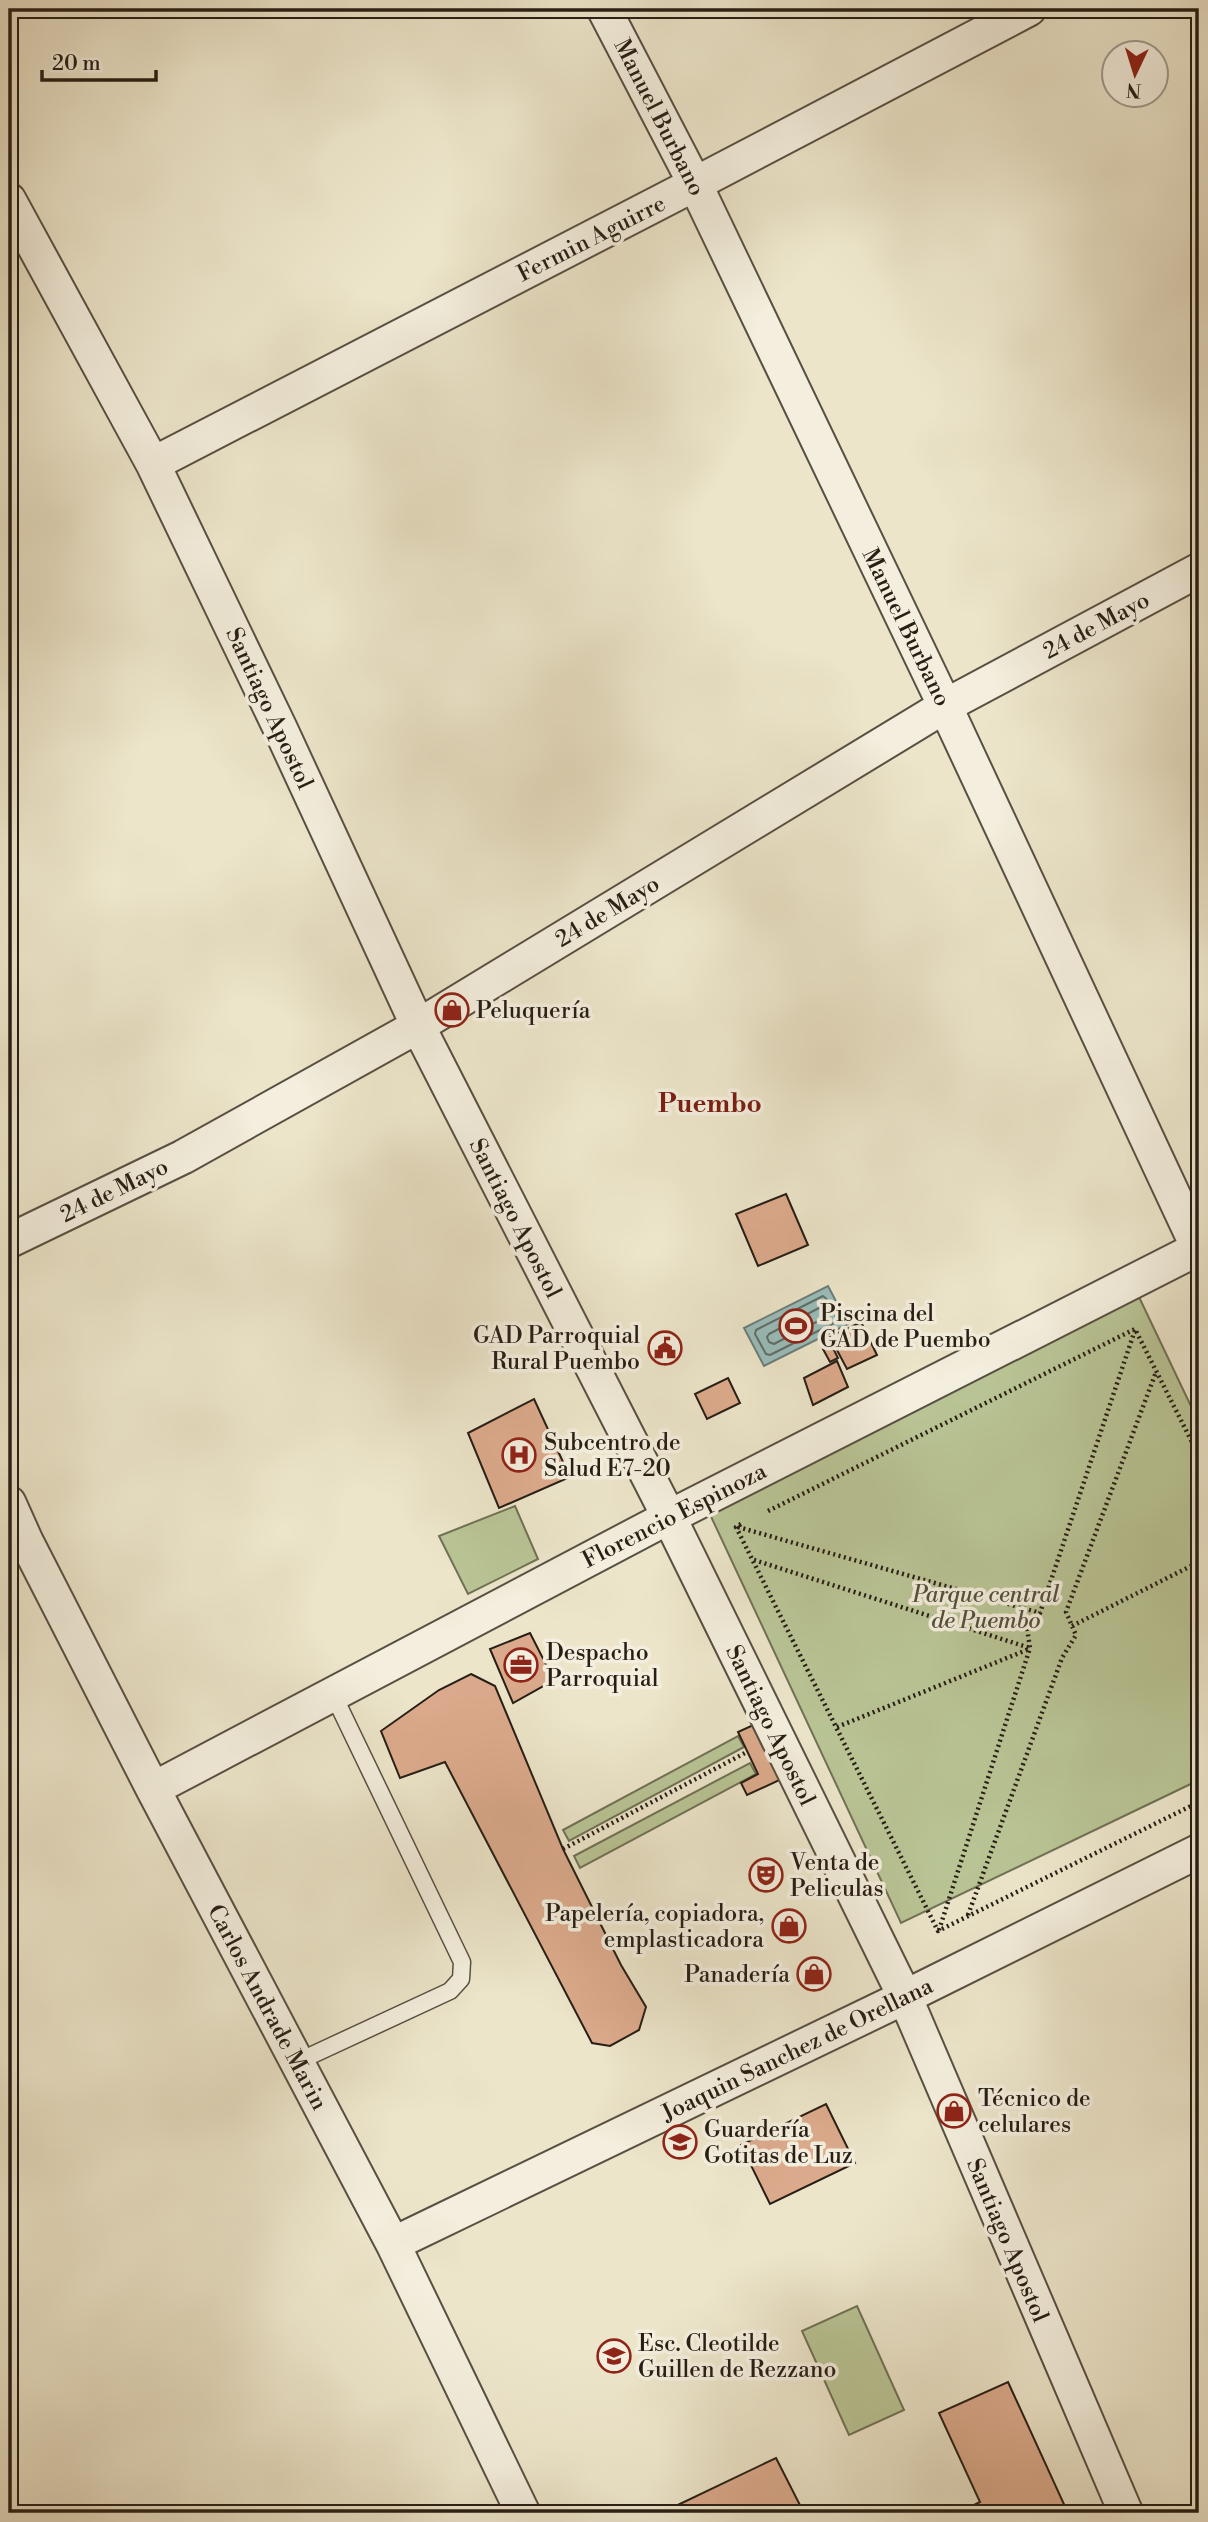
<svg xmlns="http://www.w3.org/2000/svg" width="1208" height="2522" font-family="'Libre Bodoni',serif">
  <style>
    .green { fill: #b9c495; stroke: #707155; stroke-width: 2 }
    .water { fill: #9abebc; stroke: #6c7e79; stroke-width: 2 }
    .lines { fill: none; stroke-linecap: round; stroke-linejoin: round }
    .shore { stroke: #606e68; stroke-width: 2 }
    .building { fill: #dbaa8c; stroke: #271e15; stroke-width: 2 }
    .lane-casing { stroke: #585042; stroke-width: 19 }
    .street-casing { stroke: #585042; stroke-width: 37 }
    .path { stroke: #271e15; stroke-width: 4.5; stroke-dasharray: 2 3.5; stroke-linecap: butt }
    .lane { stroke: #f3eedd; stroke-width: 16 }
    .street { stroke: #f3eedd; stroke-width: 33 }
    .labels { text-anchor: middle; stroke-width: 7; stroke-linejoin: round; paint-order: stroke }
    .street-label { font-size: 23px; fill: #271e15; stroke: #f3eedd }
    .poi-label { font-size: 23px; fill: #271e15; stroke: #f3eedd; text-anchor: start }
    .park-label { font-size: 23px; font-style: italic; fill: #53503b; stroke: #f3eedd }
    .quarter-label { font-size: 26px; font-weight: bold; fill: #7a1f14; stroke: #f3eedd }
  </style>
  <rect width="100%" height="100%" fill="#ece5ca"/>
  <filter id="stains"><feTurbulence type="fractalNoise" baseFrequency=".00286" numOctaves="4"/><feColorMatrix values="0 0 0 0 .2 0 0 0 0 .09 0 0 0 0 .02 0 0 0 .5 -.17"/></filter>
  <radialGradient id="worn" r=".72"><stop offset=".6" stop-color="#630" stop-opacity="0"/><stop offset="1" stop-color="#630" stop-opacity=".3"/></radialGradient>
  <path class="green" d="M1139,1297L1199,1423V1780L901,1923L707,1508Z
    M515,1506L538,1559L468,1594L439,1536Z
    M738,1736L744,1747L569,1841L563,1830Z
    M750,1763L756,1774L580,1868L574,1856Z
    M857,2306L904,2410L849,2435L802,2331Z"/>
  <path class="water" d="M828,1286L848,1324L764,1366L744,1328Z"/>
  <g class="lines">
    <path class="shore" d="M823,1296C829,1300 837,1315 836,1322L770,1355L766,1354L755,1334L756,1330Z
      M819,1308L825,1314L824,1318L774,1344L769,1342L767,1337L769,1334Z"/>
  </g>
  <path class="building" d="M786,1194L808,1245L758,1266L736,1214Z
    M861,1322L877,1355L847,1369L830,1337Z
    M831,1344L838,1358L830,1362L823,1349Z
    M837,1361L848,1387L813,1405L804,1378Z
    M728,1378L740,1403L707,1419L695,1394Z
    M534,1399L570,1477L499,1508L468,1433Z
    M530,1633L554,1680L513,1703L490,1649Z
    M471,1674L495,1686L563,1849L621,1965L646,2007L639,2030L610,2046L592,2043L445,1762L400,1778L381,1731L439,1690Z
    M762,1721L788,1776L747,1795L741,1783L758,1774L738,1732Z
    M826,2104L855,2163L770,2204L741,2145Z
    M1008,2382L1068,2513H963L962,2511L980,2502L939,2413Z
    M776,2458L804,2513H661Z"/>
  <g class="lines">
    <defs>
      <path id="lane" d="M297,2062L450,1991L461,1979L462,1962L333,1694"/>
      <path id="street" d="M604,9L695,184L945,706L1199,1250
        M9,200L153,464L280,728L418,1026L669,1517L905,1997L1126,2513
        M153,464L695,184L1029,9
        M9,1241L183,1157L418,1026L945,706L1199,570
        M9,1503L26,1541L153,1789L393,2244L523,2513
        M153,1789L669,1517L1199,1248
        M393,2244L905,1997L1199,1851"/>
    </defs>
    <use href="#lane" class="lane-casing"/>
    <use href="#street" class="street-casing"/>
    <path class="path" d="M768,1511L1135,1329L1199,1456
      M741,1524L736,1527L938,1931L1199,1802
      M738,1527L1040,1613
      M754,1560L1030,1648
      M1072,1626L1199,1562
      M837,1727L1029,1649
      M563,1849L745,1753
      M968,1915L1062,1658L1076,1635L1066,1612L1156,1372
      M939,1930L1030,1648L1027,1628L1040,1613L1135,1330"/>
    <use href="#lane" class="lane"/>
    <use href="#street" class="street"/>
  </g>
  <defs>
    <symbol id="shop-ring" viewBox="-11 -11 22 22"><circle r="9.5" fill="#f3eedd" stroke="#8f2418" stroke-width="1.5"/><path d="M-5-2.5h2.3a2.7 3.5 0 0 1 5.4 0H5L5.5 6h-11ZM-1.5-2.5h3a1.5 2.3 0 0 0-3 0Z" fill="#8f2418"/></symbol>
    <symbol id="stadium-ring" viewBox="-11 -11 22 22"><circle r="9.5" fill="#f3eedd" stroke="#8f2418" stroke-width="1.5"/><path d="M0-5a6.5 5 0 1 0 0 10a6.5 5 0 1 0 0-10ZM-3.5-1.8h7v3.6h-7Z" fill="#8f2418"/></symbol>
    <symbol id="civic-ring" viewBox="-11 -11 22 22"><circle r="9.5" fill="#f3eedd" stroke="#8f2418" stroke-width="1.5"/><path d="M-.6-6.5H3V-4.5H.6V-3L4-1V1h2V6H-6V1h2V-1L-.6-3ZM-1.2 2.5V6h2.4V2.5Z" fill="#8f2418"/></symbol>
    <symbol id="hospital-ring" viewBox="-11 -11 22 22"><circle r="9.5" fill="#f3eedd" stroke="#8f2418" stroke-width="1.5"/><path d="M-5-5h3v3.5h4V-5h3V5h-3V1.5h-4V5h-3Z" fill="#8f2418"/></symbol>
    <symbol id="office-ring" viewBox="-11 -11 22 22"><circle r="9.5" fill="#f3eedd" stroke="#8f2418" stroke-width="1.5"/><path d="M-6-3h4V-5.5h4V-3h4V5H-6ZM-1-4.5V-3h2v-1.5ZM-6 0V1H6V0Z" fill="#8f2418"/></symbol>
    <symbol id="theatre-ring" viewBox="-11 -11 22 22"><circle r="9.5" fill="#f3eedd" stroke="#8f2418" stroke-width="1.5"/><path d="M-5-5.5Q0-4 5-5.5V0Q5 5 0 6Q-5 5-5 0ZM-3.3-2.5H-1v1.5H-3.3ZM1-2.5H3.3v1.5H1ZM-2.8 1Q0 5.5 2.8 1Z" fill="#8f2418"/></symbol>
    <symbol id="school-ring" viewBox="-11 -11 22 22"><circle r="9.5" fill="#f3eedd" stroke="#8f2418" stroke-width="1.5"/><path d="M0-5L7-2L0 1L-7-2ZM-4 1L0 2.5L4 1V4Q0 6-4 4Z" fill="#8f2418"/></symbol>
  </defs>
  <g fill-rule="evenodd">
    <use href="#shop-ring" x="433" y="991" width="38" height="38"/>
    <use href="#stadium-ring" x="777" y="1307" width="38" height="38"/>
    <use href="#civic-ring" x="646" y="1329" width="38" height="38"/>
    <use href="#hospital-ring" x="500" y="1436" width="38" height="38"/>
    <use href="#office-ring" x="502" y="1646" width="38" height="38"/>
    <use href="#theatre-ring" x="747" y="1856" width="38" height="38"/>
    <use href="#shop-ring" x="770" y="1907" width="38" height="38"/>
    <use href="#shop-ring" x="795" y="1955" width="38" height="38"/>
    <use href="#shop-ring" x="935" y="2092" width="38" height="38"/>
    <use href="#school-ring" x="661" y="2123" width="38" height="38"/>
    <use href="#school-ring" x="595" y="2337" width="38" height="38"/>
  </g>
  <g class="labels">
    <g class="street-label">
      <text transform="translate(660 117) rotate(63)" y="8">Manuel Burbano</text>
      <text transform="translate(591 238) rotate(-27)" y="8">Fermin Aguirre</text>
      <text transform="translate(1096 625) rotate(-28)" y="8">24 de Mayo</text>
      <text transform="translate(907 627) rotate(64)" y="8">Manuel Burbano</text>
      <text transform="translate(270 708) rotate(65)" y="8">Santiago Apostol</text>
      <text transform="translate(607 911) rotate(-31)" y="8">24 de Mayo</text>
      <text transform="translate(114 1190) rotate(-26)" y="8">24 de Mayo</text>
      <text transform="translate(516 1218) rotate(63)" y="8">Santiago Apostol</text>
      <text transform="translate(674 1515) rotate(-27)" y="8">Florencio Espinoza</text>
      <text transform="translate(771 1725) rotate(64)" y="8">Santiago Apostol</text>
      <text transform="translate(268 2007) rotate(62)" y="8">Carlos Andrade Marin</text>
      <text transform="translate(797 2049) rotate(-26)" y="8">Joaquin Sanchez de Orellana</text>
      <text transform="translate(1008 2240) rotate(67)" y="8">Santiago Apostol</text>
    </g>
    <g class="poi-label">
      <text x="476" y="1018">Peluquería</text>
      <text x="820" y="1321">Piscina del<tspan x="820" dy="26">GAD de Puembo</tspan></text>
      <text x="640" y="1343" text-anchor="end">GAD Parroquial<tspan x="640" dy="26">Rural Puembo</tspan></text>
      <text x="544" y="1450">Subcentro de<tspan x="544" dy="26">Salud E7-20</tspan></text>
      <text x="546" y="1660">Despacho<tspan x="546" dy="26">Parroquial</tspan></text>
      <text x="790" y="1870">Venta de<tspan x="790" dy="26">Peliculas</tspan></text>
      <text x="764" y="1921" text-anchor="end">Papelería, copiadora,<tspan x="764" dy="26">emplasticadora</tspan></text>
      <text x="790" y="1982" text-anchor="end">Panadería</text>
      <text x="978" y="2106">Técnico de<tspan x="978" dy="26">celulares</tspan></text>
      <text x="704" y="2137">Guardería<tspan x="704" dy="26">Gotitas de Luz</tspan></text>
      <text x="638" y="2351">Esc. Cleotilde<tspan x="638" dy="26">Guillen de Rezzano</tspan></text>
    </g>
    <g class="park-label">
      <text x="986" y="1602">Parque central<tspan x="986" dy="26">de Puembo</tspan></text>
    </g>
    <g class="quarter-label">
      <text x="710" y="1112">Puembo</text>
    </g>
  </g>
  <rect width="1208" height="2522" fill="none" stroke="#ece5ca" stroke-width="35"/>
  <rect x="10" y="10" width="1187" height="2501" fill="none" stroke="#271e15" stroke-width="3.5"/>
  <rect x="18" y="18" width="1173" height="2487" fill="none" stroke="#271e15" stroke-width="2"/>
  <g transform="translate(1135 74) rotate(184)"><circle r="33" fill="#f3eedd" stroke="#a19b8d" stroke-width="2"/>
  <path d="M0-5L12 26L0 18L-12 26Z" fill="#8f2418"/>
  <text y="-10" font-size="19" font-weight="bold" text-anchor="middle" fill="#271e15">N</text>
  </g>
  <path d="M42 70v10h114v-10" fill="none" stroke="#271e15" stroke-width="3.5"/>
  <text x="52" y="70" font-size="21" fill="#271e15" stroke="#f3eedd" stroke-width="5" paint-order="stroke">20 m</text>
  <rect width="100%" height="100%" filter="url(#stains)"/>
  <rect width="100%" height="100%" fill="url(#worn)"/>
</svg>
